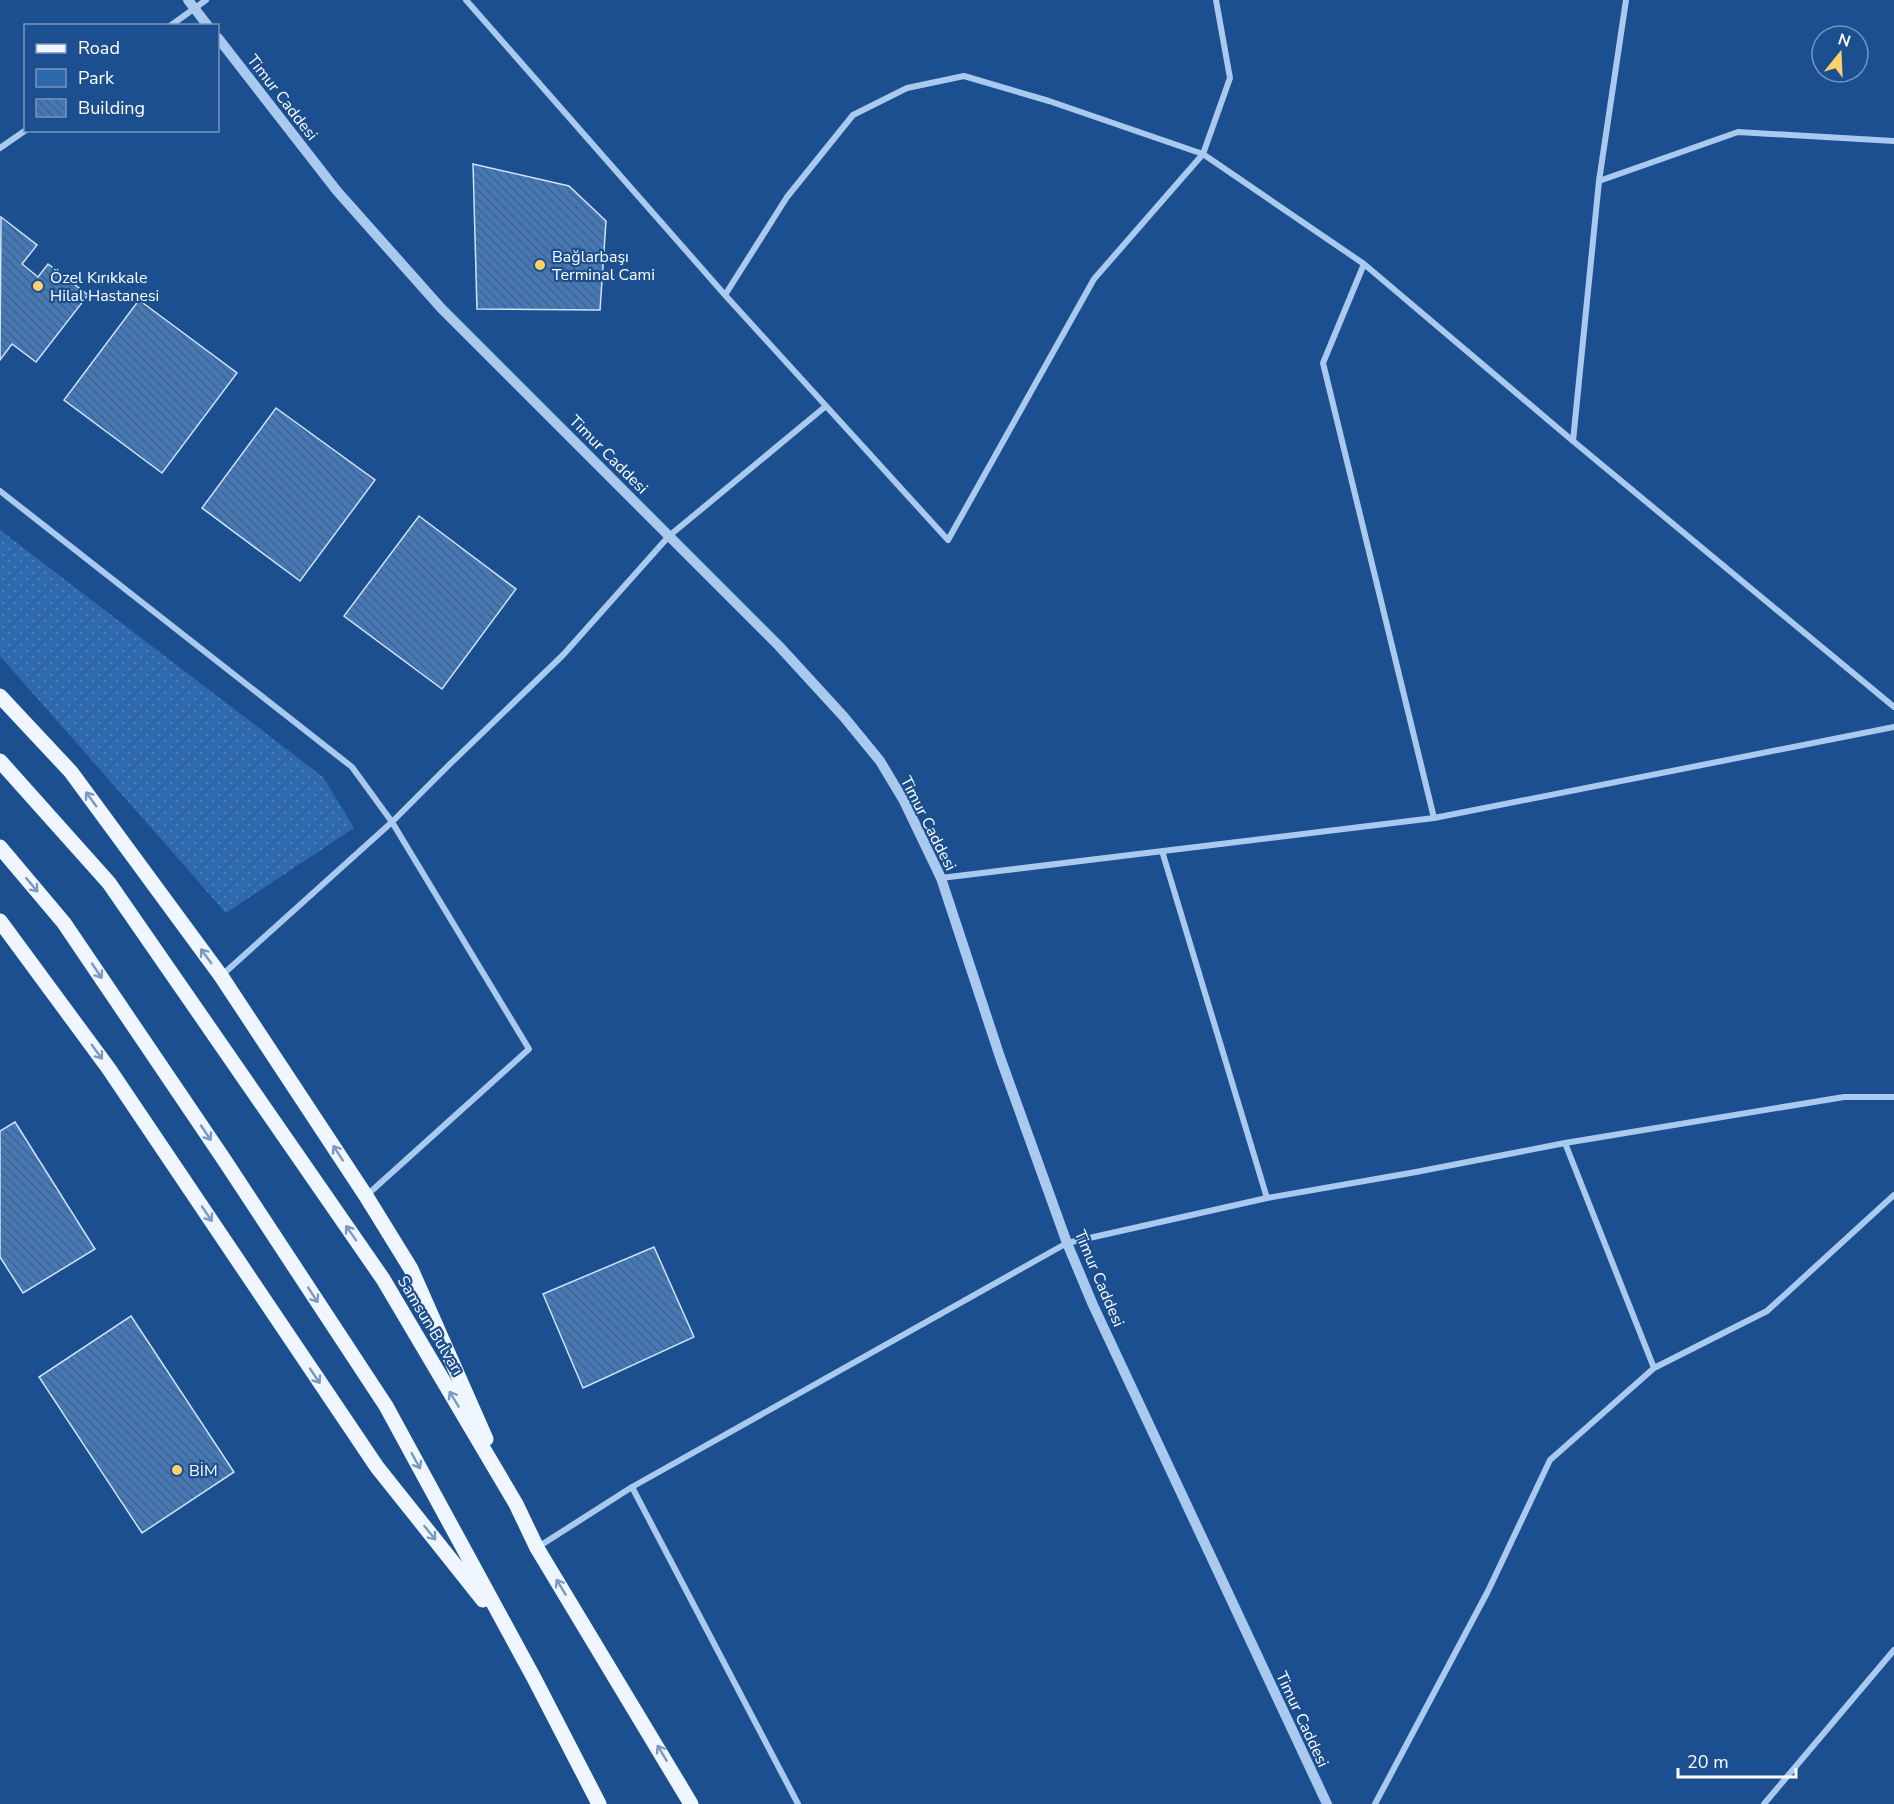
<svg xmlns="http://www.w3.org/2000/svg" width="1894" height="1804" font-family="'Nunito Sans',sans-serif">
  <style>
    .green { fill: url(#green-dots) }
    .building { fill: url(#building-back-hatch); stroke: #cfe3fa; stroke-width: 1.5 }
    .lines { fill: none; stroke-linecap: round; stroke-linejoin: round }
    .minor { stroke: #a9c9ee; stroke-width: 6 }
    .tertiary { stroke: #a9c9ee; stroke-width: 10 }
    .primary { stroke: #f0f6ff; stroke-width: 15 }
    .oneway { stroke: #7b9ac1 }
    .poi-dot { fill: #ffd166; stroke: #1b4f8f; stroke-width: 2 }
    .labels { text-anchor: middle; stroke-width: 4.5; stroke-linejoin: round; paint-order: stroke }
    .street-label { font-size: 16px; fill: #fff; stroke: #1b4f8f }
    .poi-label { font-size: 16px; fill: #fff; stroke: #1b4f8f; text-anchor: start }
  </style>
  <defs>
    <pattern id="green-dots" width="8" height="8" patternUnits="userSpaceOnUse" patternTransform="scale(1.5)"><rect width="8" height="8" fill="#2e69ad"/><path d="M2 2h.1M6 6h.1" fill="none" stroke="#4d80b9" stroke-width="1.8" stroke-linecap="round"/></pattern>
    <pattern id="building-back-hatch" width="6" height="6" patternUnits="userSpaceOnUse" patternTransform="scale(1.5)"><rect width="6" height="6" fill="#4478b7"/><path d="M-1 5l2 2M0 0l6 6M5-1l2 2" fill="none" stroke="#486282"/></pattern>
  </defs>
  <rect width="100%" height="100%" fill="#1b4f8f"/>
  <path class="green" d="M0,530L323,777L354,828L226,913L0,656Z"/>
  <path class="building" d="M473,164L569,186L606,221L600,310L477,309Z
    M1,217L37,245L22,264L38,277L48,264L88,295L36,362L12,344L0,360Z
    M139,300L237,373L162,473L64,400Z
    M276,408L375,480L300,581L202,508Z
    M419,516L516,589L442,689L344,616Z
    M15,1122L95,1249L23,1293L0,1257V1131Z
    M654,1247L694,1337L583,1388L543,1294Z
    M131,1316L234,1472L142,1533L39,1377Z"/>
  <g class="lines">
    <path class="minor" d="M466,0L725,295L948,540L1094,279L1203,154L1230,78L1216,0
      M170,26L206,0
      M0,148L26,130
      M1599,181L1738,132L1894,141
      M1364,264L1323,363L1434,818
      M725,295L787,197L853,115L907,88L964,76L1049,101L1203,154L1364,264L1573,441L1894,707
      M1573,441L1599,181L1626,0
      M0,491L352,767L392,822L529,1049L367,1195
      M1162,851L1267,1198
      M941,878L1434,818L1894,727
      M221,976L392,822L452,762L563,655L669,536L826,406
      M1565,1143L1654,1368
      M632,1487L798,1804
      M538,1547L632,1487L1067,1243L1267,1198L1416,1172L1565,1143L1844,1097H1894
      M1375,1804L1488,1591L1550,1460L1654,1368L1767,1311L1894,1195
      M1764,1804L1894,1650"/>
    <path class="tertiary" d="M188,0L208,26
      M218,38L337,191L441,308L779,646L844,717L880,761L904,801L941,878L1000,1057L1067,1243L1093,1305L1327,1804"/>
    <path class="primary" d="M0,696L71,772L221,976L366,1196L411,1269L486,1439
      M0,761L109,883L383,1279L516,1504L537,1548L691,1804
      M0,847L64,923L223,1158L386,1406L534,1678L599,1804
      M0,921L109,1069L377,1467L483,1600"/>
  </g>
  <defs><path id="oneway-shaft" d="M-6 0H5M1.5-3L5.5 0L1.5 3" fill="none" stroke-width="1.6" stroke-linecap="round" stroke-linejoin="round" transform="scale(1.5)"/></defs>
  <g class="oneway">
    <use href="#oneway-shaft" transform="translate(91 799) rotate(-126)"/>
    <use href="#oneway-shaft" transform="translate(32 885) rotate(50)"/>
    <use href="#oneway-shaft" transform="translate(206 956) rotate(-126)"/>
    <use href="#oneway-shaft" transform="translate(97 971) rotate(56)"/>
    <use href="#oneway-shaft" transform="translate(97 1052) rotate(54)"/>
    <use href="#oneway-shaft" transform="translate(206 1133) rotate(56)"/>
    <use href="#oneway-shaft" transform="translate(338 1153) rotate(-123)"/>
    <use href="#oneway-shaft" transform="translate(207 1214) rotate(56)"/>
    <use href="#oneway-shaft" transform="translate(351 1233) rotate(-125)"/>
    <use href="#oneway-shaft" transform="translate(313 1295) rotate(57)"/>
    <use href="#oneway-shaft" transform="translate(315 1376) rotate(56)"/>
    <use href="#oneway-shaft" transform="translate(454 1399) rotate(-121)"/>
    <use href="#oneway-shaft" transform="translate(416 1461) rotate(61)"/>
    <use href="#oneway-shaft" transform="translate(430 1533) rotate(51)"/>
    <use href="#oneway-shaft" transform="translate(561 1587) rotate(-121)"/>
    <use href="#oneway-shaft" transform="translate(662 1753) rotate(-121)"/>
  </g>
  <g class="poi-dot">
    <circle cx="540" cy="265" r="6"/>
    <circle cx="38" cy="286" r="6"/>
    <circle cx="177" cy="1470" r="6"/>
  </g>
  <g class="labels">
    <g class="street-label">
      <text transform="translate(283 97) rotate(52)" y="6">Timur Caddesi</text>
      <text transform="translate(609 454) rotate(45)" y="6">Timur Caddesi</text>
      <text transform="translate(929 823) rotate(63)" y="6">Timur Caddesi</text>
      <text transform="translate(1100 1278) rotate(67)" y="6">Timur Caddesi</text>
      <text transform="translate(431 1325) rotate(59)" y="6">Samsun Bulvarı</text>
      <text transform="translate(1303 1719) rotate(65)" y="6">Timur Caddesi</text>
    </g>
    <g class="poi-label">
      <text x="552" y="262">Bağlarbaşı<tspan x="552" dy="18">Terminal Cami</tspan></text>
      <text x="50" y="283">Özel Kırıkkale<tspan x="50" dy="18">Hilal Hastanesi</tspan></text>
      <text x="189" y="1476">BİM</text>
    </g>
  </g>
  <rect x="24" y="24" width="195" height="108" fill="#1b4f8f" stroke="#7695bc" stroke-width="1.5"/>
  <rect x="36" y="44" width="30" height="9" fill="#f0f6ff" stroke="#7695bc" stroke-width="1.5"/>
  <text x="78" y="54" font-size="18" fill="#ffffff">Road</text>
  <rect x="36" y="69" width="30" height="18" fill="#2e69ad" stroke="#7695bc" stroke-width="1.5"/>
  <text x="78" y="84" font-size="18" fill="#ffffff">Park</text>
  <rect x="36" y="99" width="30" height="18" fill="url(#building-back-hatch)" stroke="#7695bc" stroke-width="1.5"/>
  <text x="78" y="114" font-size="18" fill="#ffffff">Building</text>
  <g transform="translate(1840 54) rotate(18)"><circle r="28" fill="#1b4f8f" stroke="#7695bc" stroke-width="1.5"/>
  <path d="M0-4.5L10 22L0 15L-10 22Z" fill="#ffd166"/>
  <text y="-9" font-size="16" font-weight="bold" text-anchor="middle" fill="#ffffff">N</text>
  </g>
  <path d="M1678 1768v9h118v-9" fill="none" stroke="#ffffff" stroke-width="3"/>
  <text x="1687" y="1768" font-size="18" fill="#ffffff" stroke="#1b4f8f" stroke-width="4.5" paint-order="stroke">20 m</text>
</svg>
